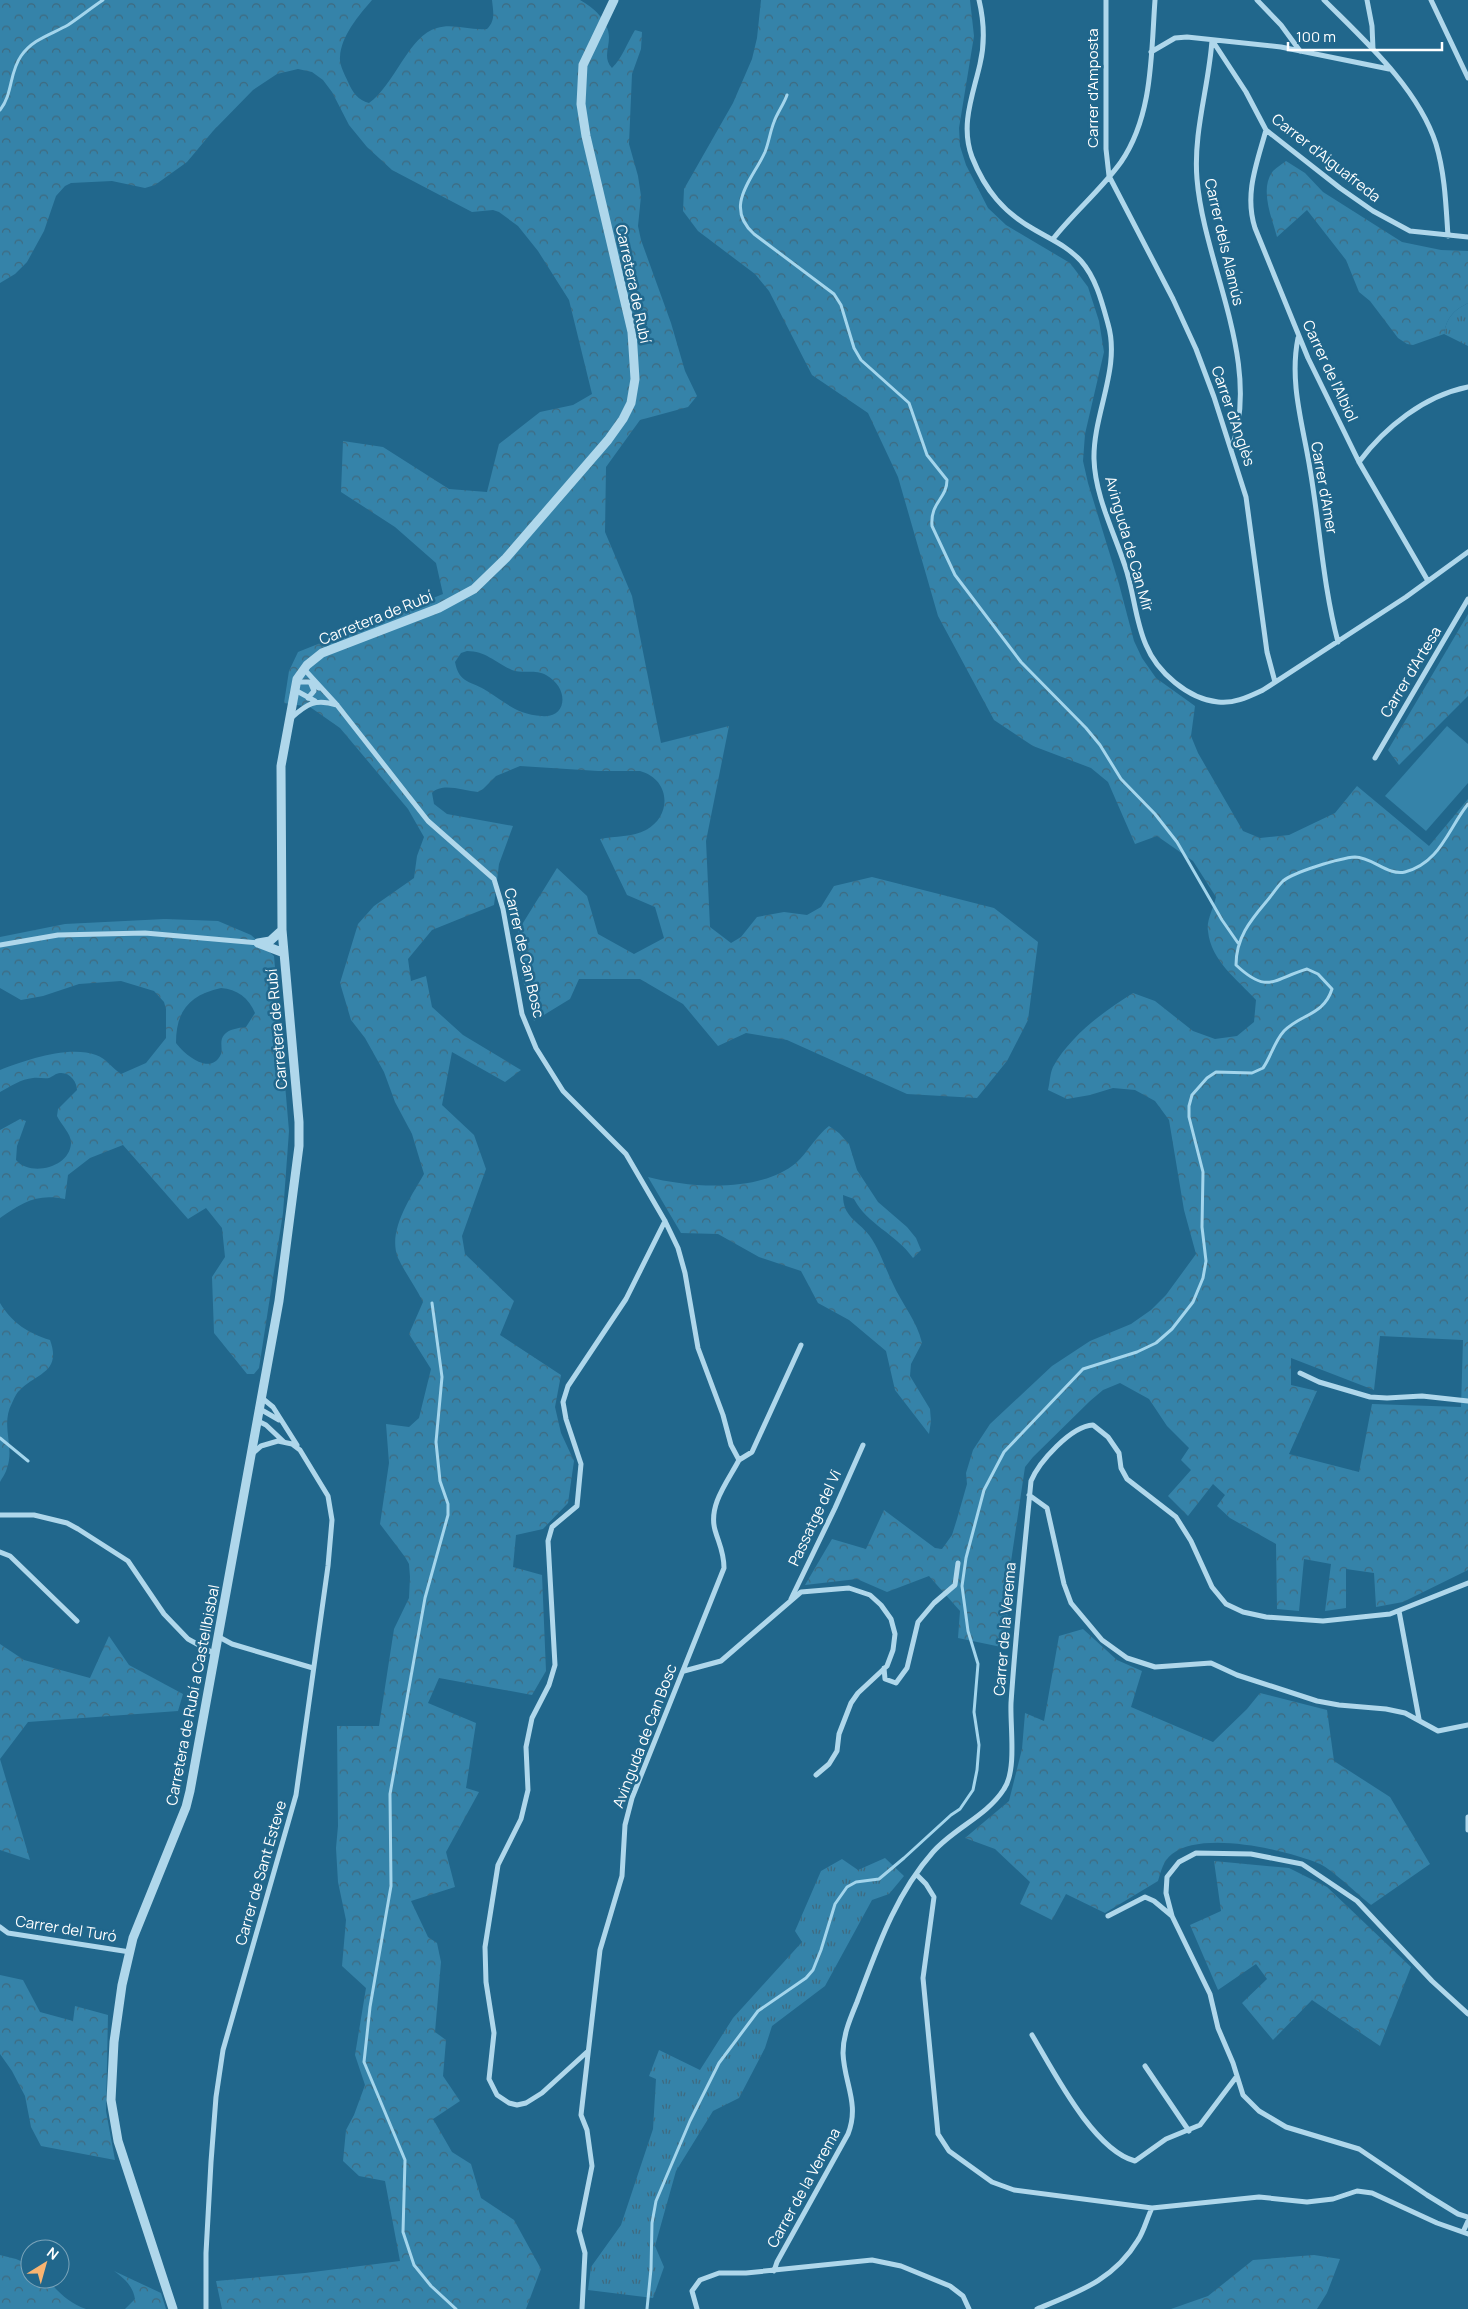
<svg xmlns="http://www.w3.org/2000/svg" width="1468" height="2309" font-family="Manrope,sans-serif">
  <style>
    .grass { fill: url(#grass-tufts) }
    .forest { fill: url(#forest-crowns); fill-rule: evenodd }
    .park { fill: #3583a9 }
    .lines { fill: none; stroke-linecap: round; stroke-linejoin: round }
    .stream { stroke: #a3d5ec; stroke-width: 3 }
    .minor { stroke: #afd7eb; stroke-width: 5 }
    .tertiary { stroke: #afd7eb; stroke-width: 9 }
    .labels { text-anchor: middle; stroke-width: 5; stroke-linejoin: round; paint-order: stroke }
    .street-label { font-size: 15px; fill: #fff; stroke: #21678c }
  </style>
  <defs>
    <pattern id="grass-tufts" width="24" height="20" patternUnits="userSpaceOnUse" patternTransform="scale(1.25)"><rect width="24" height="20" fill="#3583a9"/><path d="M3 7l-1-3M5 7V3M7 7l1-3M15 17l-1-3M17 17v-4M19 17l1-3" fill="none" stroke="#3f6a7f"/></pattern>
    <pattern id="forest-crowns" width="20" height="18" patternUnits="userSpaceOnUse" patternTransform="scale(1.25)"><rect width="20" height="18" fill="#3583a9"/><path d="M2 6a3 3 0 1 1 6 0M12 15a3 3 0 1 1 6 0" fill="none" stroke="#3f6a7f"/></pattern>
  </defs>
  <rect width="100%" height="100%" fill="#21678c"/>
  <path class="grass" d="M1468,303V346L1444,334C1447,317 1453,311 1468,303Z
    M885,1858L904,1876L889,1894L872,1900L825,1986L772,2026L765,2048L739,2098L713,2111L676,2171L655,2246L664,2267L653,2298L588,2290L591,2267L621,2225L653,2129L656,2079L649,2076L659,2050L700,2070L733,2018L802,1942L795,1931L821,1871L842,1859L858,1870Z"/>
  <path class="forest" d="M0,0H372C359,15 341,36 340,57C339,65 345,75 348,82C353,93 358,100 369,103C394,86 409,35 437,28C453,23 471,31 487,29C496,20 493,11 492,0H580C593,7 609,21 609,37C609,49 603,58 612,68C623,57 627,43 635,30L642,32L641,49L632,74L629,144L638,176L641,196L638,226L641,240L671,323L685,371L697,396L688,407L640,420L606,467L605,532L632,596L661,743L729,726L706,841L710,927L731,943L741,937L757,917L784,912L807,915L821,907L834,886L872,877L994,908L1038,942L1028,1020L1007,1061L977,1098L907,1094L787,1040L746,1033L718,1046L683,1004L640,979H579L570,999L534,1021L521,973L518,931L557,868L587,896L598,934L634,954L664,938L655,907L627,895L600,839C615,836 633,837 646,830C673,815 670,779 640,771H598L520,766L496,776L483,789L478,792C464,791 442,782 432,793L434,804L447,814L513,826L499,864L494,905L432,930L408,959L411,981L426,976L432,1007L463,1035L521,1070L505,1082L452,1052L442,1105L474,1135L486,1169L462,1236L465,1254L514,1301L500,1335L561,1375L555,1407L561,1433L574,1461L568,1503L543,1529L516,1535L513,1567L542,1575L546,1671L532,1695L439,1678L428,1703L476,1723L466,1788L479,1792L446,1852L455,1887L411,1901L428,1937L437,1943L441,1962L435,2032L446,2040L443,2076L460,2101L433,2119L452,2152L471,2164L481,2198L514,2220L541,2269L526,2309H222L216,2281L305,2273L400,2261L385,2181L359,2176L343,2161L346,2130L354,2115L365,2085L355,2055L366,1988L342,1966L346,1920L338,1882L336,1848L338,1826L337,1726H379L394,1629L409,1598L410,1577L409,1564L405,1557L380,1524L389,1463L386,1424L409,1427L419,1418L431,1369L409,1334L423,1302C416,1287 405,1273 398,1258C387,1231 411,1197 424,1174L412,1134L395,1102L384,1072L365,1038L351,1020L340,983L358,924L374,906L414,878L417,856L424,837L408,809L340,728L310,707L284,703L289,671L298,652L443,594L436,563L395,527L341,492L343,441L383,447L449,489L487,492L499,444L540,412L573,405L592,394L569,300L538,251L518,226L499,212L493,210L472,212L392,170L367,147L349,125L332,92L323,80L312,72L298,69L277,74L253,90L213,131L187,162L155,185L145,188L112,181L71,183L65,186L56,196L44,231L27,262L15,274L0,283ZM467,651C486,651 496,663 512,670C522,674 536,669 546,675C570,688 567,719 542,716C516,714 508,704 487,691C472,681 459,684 455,662L461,653Z
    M761,0H970L974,36L959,128L960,146L966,165L988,208L1006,225L1070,263L1088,287L1099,321L1104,352L1085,434L1083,461L1088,483L1119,584L1134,641L1142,658L1156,678L1195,706L1191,736L1198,753L1243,831L1260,838L1289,835L1335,813L1357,786L1429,846L1468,799V1570L1403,1602L1376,1607L1374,1573L1346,1569V1608L1325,1611L1331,1564L1304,1559L1299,1611L1277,1609L1276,1544L1230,1518L1217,1506L1225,1495L1213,1484L1188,1516L1168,1496L1191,1470L1181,1460L1189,1448L1167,1426L1149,1399L1120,1383L1103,1390L1090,1401L1033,1457L1025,1467L1005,1602L1010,1627L1006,1648L958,1638L960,1611L929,1576L887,1592L857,1579L805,1585L832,1539L866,1549L884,1510L935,1548L942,1549L952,1535L957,1519L967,1484L966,1473L973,1450L990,1424L1052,1366L1090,1341L1131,1324L1151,1310L1166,1295L1196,1254L1184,1210L1169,1120L1155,1101L1135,1090L1113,1088L1090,1095L1067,1099L1048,1090C1050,1082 1050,1073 1053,1067C1070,1036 1104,1011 1133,993L1155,1001L1193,1031L1215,1039L1237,1036L1254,1022L1256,1000C1237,979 1211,961 1208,931C1206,921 1214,907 1216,897L1193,861L1157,836L1135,844L1108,782L1091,768L1033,746L994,720L938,616L898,477L868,413L812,375L769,291L755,274L698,231L683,211L684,189L733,103L752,59L757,38ZM1380,1336L1463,1340L1461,1407L1372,1404L1359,1472L1289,1454L1317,1391L1291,1385V1358L1374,1390Z
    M1286,161L1305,173L1323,192L1402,242L1441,250L1468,251V303C1453,311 1447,317 1444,334L1413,345L1407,344L1398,338L1370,301L1359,292L1346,260L1307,210L1277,237C1272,218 1259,189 1273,171C1277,167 1282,164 1286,161Z
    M1468,614V696L1399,765L1388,750Z
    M165,919L218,921L251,935L274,956L289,1131L283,1213L259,1368L254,1374H247L214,1333L212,1277L225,1257L222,1228L206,1208L188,1219L123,1145L90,1158L68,1175L65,1199C37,1193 23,1202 0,1218V1130L20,1119L26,1121L17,1146L16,1160C30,1177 70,1168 71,1143C71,1133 61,1125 57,1116L58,1109L77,1090C77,1082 70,1072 60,1073C56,1073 52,1077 49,1078C44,1079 38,1077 33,1078C21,1079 11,1086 0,1092V1070C25,1060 69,1045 96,1055C106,1058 112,1068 121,1074L146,1063L166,1038V1009L164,1002L154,991L121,981L79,984L43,996L21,1000L0,988V937L65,924ZM221,988C237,989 249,998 255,1013L246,1027C238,1028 229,1029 224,1035C219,1041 223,1048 221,1054C211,1077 184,1054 176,1043C176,1010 190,995 221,988Z
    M829,1126L839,1133L849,1144L857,1170L878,1202L907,1227L916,1238L921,1250L913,1258C896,1234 867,1224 854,1199L843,1195C843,1217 857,1220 869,1235C880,1250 885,1268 893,1284C902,1304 917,1321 922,1343L911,1364L910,1376L930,1409L931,1421L929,1434L895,1390L886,1351L849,1320L818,1303L801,1271L759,1257L718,1234L681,1233L648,1177C690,1188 760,1193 796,1163C808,1152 815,1137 829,1126Z
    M0,1303C12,1323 28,1333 50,1340C62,1373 36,1373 20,1390C16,1393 14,1399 12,1403C0,1426 15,1446 7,1468C6,1473 2,1478 0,1482Z
    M1083,1629L1117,1660L1142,1671L1131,1707L1213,1742L1247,1709L1260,1693L1327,1710L1334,1761L1390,1797L1430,1864L1371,1905C1357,1894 1334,1871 1320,1864C1286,1850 1203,1830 1172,1854C1163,1861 1161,1871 1158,1881L1105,1913L1066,1894L1052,1920L1020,1904L1030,1882L995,1849L965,1838L1009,1801L1022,1749L1025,1713L1044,1721L1059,1636Z
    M109,1636L129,1665L183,1694L178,1711L28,1722L0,1759L30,1860L0,1850V1644L24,1660L90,1678Z
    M1214,1861L1289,1868L1327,1887L1411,1967L1380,2046L1312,2000L1273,2040L1242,2003L1267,1979L1256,1964L1218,1990L1190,1925L1221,1911Z
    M0,1975L23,1980L40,2012L73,2021L75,2006L108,2015L106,2111L115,2160L41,2146L31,2127L25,2096L12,2071L0,2054Z
    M0,2255L16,2259L30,2265V2279H47C58,2292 70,2304 86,2309H0Z
    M1314,2255L1340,2259L1327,2293L1317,2309H1171L1208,2296L1253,2260Z
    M114,2271L161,2293L166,2309H125L135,2299C133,2286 124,2278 114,2271Z"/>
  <path class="park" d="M1447,726L1468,744V783L1426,831L1385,796Z"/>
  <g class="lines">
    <path class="stream" d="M787,95C784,104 777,113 774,122C770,132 769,142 765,152C753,179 723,206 754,234L834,294L841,305L854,348L861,360L909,403L927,455L947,480C947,499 930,502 932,526L955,575L1021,662L1086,728L1100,745L1121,779L1155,814L1177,842L1222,920L1238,943
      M0,110C13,94 9,73 21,56C33,39 50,35 68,25C80,17 91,8 103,0
      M432,1303L442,1377L436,1442L440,1481L448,1504V1515L425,1598L390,1794L391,1886L370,2007L364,2062L405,2160L403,2232L414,2265L431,2286L456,2309
      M0,1438L28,1461
      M647,2309L651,2269L652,2223L656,2201L690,2121L719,2063L758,2011L806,1978L813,1970L821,1950L835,1904L847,1887L856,1882L879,1879L904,1858L951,1815L960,1809L973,1790L977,1770L979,1745L974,1712L978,1664L968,1631L962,1586L966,1558L984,1490L1004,1452L1083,1369L1137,1352L1156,1343L1172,1329L1193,1302L1203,1278L1206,1261L1202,1227L1203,1172L1189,1117V1106L1192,1095L1207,1078L1216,1072L1252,1073L1263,1068C1271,1057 1274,1042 1284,1031C1301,1014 1324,1015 1332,989L1318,974L1307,969C1273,979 1268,995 1236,965C1236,938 1250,921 1266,902C1272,895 1277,887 1283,881C1294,872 1340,858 1355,857C1372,857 1388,876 1405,872C1440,863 1448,829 1468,804"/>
    <path class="minor" d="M979,0C984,21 985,43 980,64C973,95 960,125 972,157C985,190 1004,213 1035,230C1052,240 1067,246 1081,261C1096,278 1102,302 1108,324C1121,368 1093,414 1094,459C1095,496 1114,532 1125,566C1134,592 1135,620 1146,645C1157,672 1188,699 1218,702C1234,704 1248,697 1263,690L1406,597L1468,552
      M1106,0V149L1109,176L1173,299L1196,349L1214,397L1246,497L1267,652L1275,682
      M1257,0L1281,25L1300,51
      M1324,0C1364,40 1418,88 1436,144C1445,174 1446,206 1448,236
      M1367,0L1372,26L1373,49
      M1431,0L1468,78
      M1212,40C1209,86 1193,132 1197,179C1204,265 1263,364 1231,450
      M1212,40L1246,92L1266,130L1340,188L1373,211L1410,231L1468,237
      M1151,52L1175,38L1187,37L1281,47L1389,69
      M1266,130C1257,163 1244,194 1255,228L1308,358L1359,462L1428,581
      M1053,239C1074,212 1101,190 1121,162C1153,115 1151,55 1155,0
      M1298,338C1289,383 1303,425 1310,469C1320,527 1323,586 1338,642
      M1359,462C1385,427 1424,396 1468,387
      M304,669L337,705L428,821L494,879L503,909L522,1014L536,1048L563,1091L626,1154L665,1221L678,1248L685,1273L698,1348L723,1415L731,1445L739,1460C728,1481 708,1505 715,1530C719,1544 724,1552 724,1568L632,1798L625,1825L622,1876L600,1950L581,2115L587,2130L592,2166L579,2231L585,2253L582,2309
      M297,682H309L319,688
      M295,690L315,701
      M308,698L314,691L311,684
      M291,718C307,704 315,698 337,705
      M1375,758L1468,599
      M0,945L58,935L145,933L258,943
      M1300,1373L1319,1382L1370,1397L1387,1398L1422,1396L1468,1401
      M262,1398L273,1407L297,1445
      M260,1409L279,1420
      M258,1421L266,1425L284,1442
      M739,1460L752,1452L801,1345
      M1029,1495L1047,1508L1064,1584L1071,1603L1102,1640L1127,1658L1155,1667L1211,1663L1237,1675L1317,1701L1339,1705L1386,1709L1405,1713L1438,1731L1468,1725
      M0,1515H34L67,1523L78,1529L128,1561L164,1614L188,1639L215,1654
      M0,1552L10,1556L77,1621
      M791,1599L835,1508L863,1445
      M1399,1611L1419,1719
      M219,1637L232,1644L313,1668
      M884,1668L885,1679L896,1683L907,1668L918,1622L934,1603L955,1585L958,1563
      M684,1671L721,1661L801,1592L849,1588L870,1595L881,1605L891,1619L895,1634L893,1650L887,1666L858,1693L851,1703L839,1734L837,1751L829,1764L816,1775
      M1468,1817V1830
      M916,1874L926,1884L934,1897L923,1978L938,2134L949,2151L992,2182L1014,2190L1152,2208L1259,2197L1307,2202L1333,2199L1357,2191L1372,2193L1437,2223L1468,2234
      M1108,1916L1145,1897L1154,1901L1172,1916
      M0,1927L8,1933L130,1952
      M1468,2014L1432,1981L1357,1901L1302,1864L1251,1854L1196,1853L1179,1862L1167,1877L1166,1893L1172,1916L1210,1994L1218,2028L1233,2063L1243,2095L1259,2111L1286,2127L1359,2149L1427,2195L1458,2214L1468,2217
      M1032,2035C1053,2070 1093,2150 1135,2161L1166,2139L1200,2125L1237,2076
      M587,2052L542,2093L526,2103L517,2105L509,2103L497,2095L489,2079L494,2033L486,1982L485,1947L498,1865L521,1819L528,1790L526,1747L532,1718L549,1685L555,1665L548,1541L552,1527L577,1506L581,1464L566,1419L563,1402L568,1386L626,1299L665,1221
      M1145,2066L1189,2131
      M1463,2232L1468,2221
      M774,2271L777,2262L848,2134C860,2104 844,2083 843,2053C843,2035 850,2019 857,2002C877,1949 895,1895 933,1852C954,1828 987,1816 1004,1789C1017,1770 1010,1727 1011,1703C1016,1629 1024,1555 1031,1481C1039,1462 1071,1426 1093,1425L1108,1437L1119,1453L1121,1468L1127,1479L1176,1517L1191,1541L1212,1587L1226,1604L1243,1612L1266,1617L1323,1621L1390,1614L1468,1583
      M206,2309V2253L211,2162L216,2097L223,2050L296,1795L328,1566L332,1520L328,1496L300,1450L292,1444L278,1441L261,1446L253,1453
      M697,2309L692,2291L700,2280L719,2273H746L872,2260L901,2266L950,2286L963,2296L969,2309
      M1037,2309C1078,2292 1114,2280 1138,2240C1144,2231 1147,2218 1152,2208"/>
    <path class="tertiary" d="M258,943L270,941L282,930
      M258,943L284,953
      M173,2309L118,2141L111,2100L114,2042L122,1985L133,1938L186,1807L190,1791L279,1301L299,1146V1122L282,930L281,766L297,679L307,665L322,653L439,608L474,589L506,558L608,440L623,419L631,403L635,379L632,332L586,136L581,104L583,65L614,0"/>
  </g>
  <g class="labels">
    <g class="street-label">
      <text transform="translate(1093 88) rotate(-90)" y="5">Carrer d'Amposta</text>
      <text transform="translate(1326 158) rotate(38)" y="5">Carrer d'Aiguafreda</text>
      <text transform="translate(1224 242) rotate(77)" y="5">Carrer dels Alamús</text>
      <text transform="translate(633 284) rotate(78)" y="5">Carretera de Rubí</text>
      <text transform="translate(1330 371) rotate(65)" y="5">Carrer de l'Albiol</text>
      <text transform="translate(1233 416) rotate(71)" y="5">Carrer d'Anglès</text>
      <text transform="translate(1324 488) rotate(80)" y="5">Carrer d'Amer</text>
      <text transform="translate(1129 544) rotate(74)" y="5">Avinguda de Can Mir</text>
      <text transform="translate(376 618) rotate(-22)" y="5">Carretera de Rubí</text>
      <text transform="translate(1411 672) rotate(-59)" y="5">Carrer d'Artesa</text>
      <text transform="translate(524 953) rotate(77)" y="5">Carrer de Can Bosc</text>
      <text transform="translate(277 1029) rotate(-95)" y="5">Carretera de Rubí</text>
      <text transform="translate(815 1518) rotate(-65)" y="5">Passatge del Vi</text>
      <text transform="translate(1005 1629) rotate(-85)" y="5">Carrer de la Verema</text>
      <text transform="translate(193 1695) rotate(-79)" y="5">Carretera de Rubí a Castellbisbal</text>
      <text transform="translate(645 1736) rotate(-69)" y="5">Avinguda de Can Bosc</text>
      <text transform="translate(261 1873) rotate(-74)" y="5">Carrer de Sant Esteve</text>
      <text transform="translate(66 1929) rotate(9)" y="5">Carrer del Turó</text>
      <text transform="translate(804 2188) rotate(-61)" y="5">Carrer de la Verema</text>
    </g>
  </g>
  <g transform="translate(45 2264) rotate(37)"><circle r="24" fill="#21678c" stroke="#7aa4ba"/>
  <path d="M0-4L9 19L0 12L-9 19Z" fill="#f8b471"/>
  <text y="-8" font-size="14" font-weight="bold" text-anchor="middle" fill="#ffffff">N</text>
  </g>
  <path d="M1288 42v8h154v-8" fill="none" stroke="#ffffff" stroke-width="2.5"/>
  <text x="1296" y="42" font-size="15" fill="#ffffff" stroke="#21678c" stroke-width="4" paint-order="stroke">100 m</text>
</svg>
